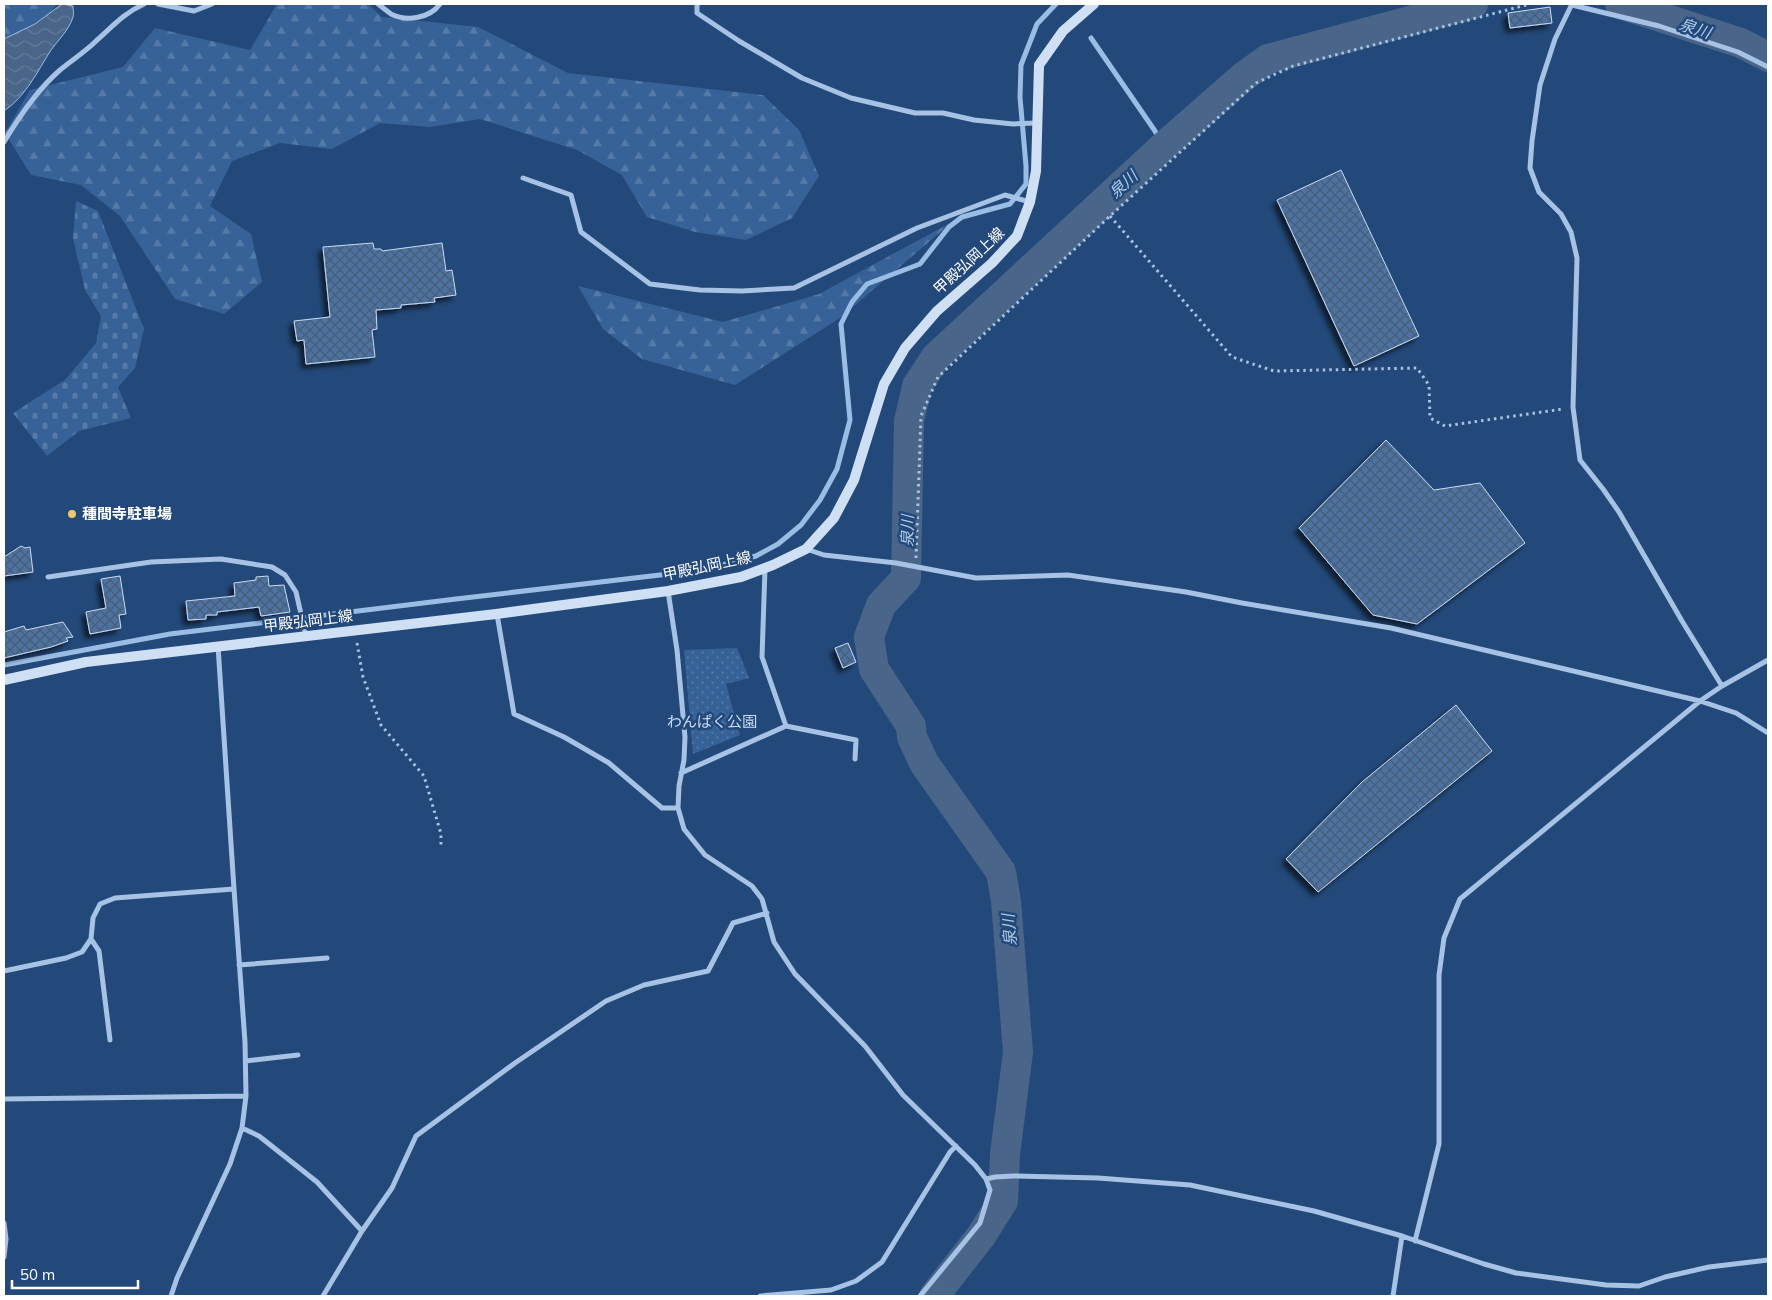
<svg xmlns="http://www.w3.org/2000/svg" width="1772" height="1300" font-family="Mulish,'Noto Sans JP',sans-serif">
  <style>
    .forest { fill: url(#forest-firs) }
    .cemetery { fill: url(#cemetery-stones) }
    .park { fill: url(#park-dots) }
    .water { fill: url(#water-waves); stroke: #9abde5 }
    .lines { fill: none; stroke-linecap: round; stroke-linejoin: round }
    .stream { stroke: #9abde5; stroke-width: 5 }
    .river { stroke: #496589; stroke-width: 30 }
    .building { fill: url(#building-cross-hatch); stroke: #c9dcf4; filter: url(#shadow) }
    .path { stroke: #a6c2e4; stroke-width: 3; stroke-dasharray: 2.5 4; stroke-linecap: butt }
    .street { stroke: #a6c2e4; stroke-width: 5 }
    .secondary { stroke: #cfdff4; stroke-width: 10 }
    .poi-dot { fill: #efc969; stroke: #23497a; stroke-width: 2 }
    .labels { text-anchor: middle; stroke-width: 5; stroke-linejoin: round; paint-order: stroke }
    .street-label { font-size: 15px; fill: #fff; stroke: #23497a }
    .poi-label { font-size: 15px; font-weight: bold; fill: #fff; stroke: #23497a; text-anchor: start }
    .park-label { font-size: 15px; fill: #c9dcf4; stroke: #23497a }
    .water-label { font-size: 16px; font-style: italic; fill: #b1ccec; stroke: #23497a }
  </style>
  <defs>
    <pattern id="forest-firs" width="22" height="20" patternUnits="userSpaceOnUse" patternTransform="scale(1.25)"><rect width="22" height="20" fill="#376298"/><path d="M5 1l3.5 6h-7zM16 11l3.5 6h-7z" fill="#557aa7"/></pattern>
    <pattern id="cemetery-stones" width="16" height="16" patternUnits="userSpaceOnUse" patternTransform="scale(1.25)"><rect width="16" height="16" fill="#376298"/><path d="M2 7V4a2 2 0 0 1 4 0v3zM10 15v-3a2 2 0 0 1 4 0v3z" fill="#557aa7"/></pattern>
    <pattern id="park-dots" width="8" height="8" patternUnits="userSpaceOnUse" patternTransform="scale(1.25)"><rect width="8" height="8" fill="#376298"/><path d="M2 2h.1M6 6h.1" fill="none" stroke="#557aa7" stroke-width="1.8" stroke-linecap="round"/></pattern>
    <pattern id="water-waves" width="16" height="10" patternUnits="userSpaceOnUse" patternTransform="scale(1.25)"><rect width="16" height="10" fill="#496589"/><path d="M0 5q4-4 8 0t8 0" fill="none" stroke="#647c9b"/></pattern>
    <pattern id="building-cross-hatch" width="8" height="8" patternUnits="userSpaceOnUse" patternTransform="scale(1.25)"><rect width="8" height="8" fill="#4b72a3"/><path d="M0 0l8 8M0 8l8-8" fill="none" stroke="#4c5d73"/></pattern>
    <filter id="shadow"><feDropShadow dx="-4.5" dy="4.5" stdDeviation="2.5" flood-color="#0009"/></filter>
  </defs>
  <rect width="100%" height="100%" fill="#23497a"/>
  <path class="forest" d="M4,4H57L45,19L4,53Z
    M277,4H368L382,17L478,27L568,73L763,95L799,130L819,176L792,218L746,240L695,232L647,217L622,175L577,150L480,119L430,127L380,123L332,149L280,143L232,161L210,206L251,234L262,282L224,314L175,299L120,216L81,185L31,175L5,133L30,90L123,67L155,28L250,50Z
    M952,222L840,318L735,385L642,359L603,329L578,286L723,322L819,294Z"/>
  <path class="cemetery" d="M76,201L98,211L144,329L135,368L118,387L131,418L79,431L47,456L13,413L65,380L96,343L101,316L85,290L73,238Z"/>
  <path class="park" d="M737,648L749,678L726,684L740,735L693,754L684,650Z"/>
  <path class="water" d="M62,4L73,6C73,9 74,14 73,17C69,30 59,39 51,50C37,72 26,96 4,111V39L35,24Z"/>
  <g class="lines">
    <path class="stream" d="M1091,38L1155,131L1163,147
      M4,665L170,634L456,599L677,573L719,566L756,556L778,544L801,525L820,500L837,469L850,420L841,324L852,302L867,284L920,264L949,227L962,217L1010,204L1026,184V166L1020,97L1021,65L1037,24L1056,4"/>
    <path class="river" d="M1620,4L1741,43L1768,57
      M934,1296L981,1236L1003,1201L1005,1154L1018,1052L1006,901L1001,872L924,763L912,737L911,726L874,669L869,637L881,605L906,578L909,421L917,386L936,357L1163,147L1243,77L1268,59L1473,4"/>
  </g>
  <path class="building" d="M1550,7L1552,23L1510,28L1508,13Z
    M1341,170L1419,336L1354,366L1277,200Z
    M373,243L374,249H381L382,251L442,243L446,271L452,270L456,295L434,298L435,302L401,305V308L376,310L377,329L372,330L375,357L306,364L304,340L297,341L294,321L330,317L323,247Z
    M1386,440L1434,490L1480,483L1525,543L1417,624L1373,615L1299,528Z
    M21,546L25,548L30,547L33,572L4,576V557Z
    M120,576L126,614L119,615L121,628L90,634L86,612L106,608L101,579Z
    M268,576L269,586L284,585L290,612L261,616L259,607L217,612V615H206V619L188,620L186,601L235,596L234,583L256,580V577Z
    M63,622L73,637L66,638L68,641L51,647L4,658V632L24,626L26,630Z
    M848,643L856,662L843,668L835,648Z
    M1456,705L1492,751L1318,892L1286,859L1362,782Z"/>
  <g class="lines">
    <path class="path" d="M1110,216L1232,357L1274,371L1417,368L1429,385L1430,418L1445,426L1563,409
      M916,558L921,416L938,377L1110,216L1256,83L1293,66L1530,4
      M357,643L363,677L381,725L424,776L441,834V845"/>
    <path class="street" d="M158,4L194,11L212,4
      M378,4C382,7 387,11 391,14C407,22 430,18 440,4
      M697,4V13L739,41L802,78L851,98L915,113H943L974,120L1013,124L1036,123
      M1572,4L1555,39L1540,85L1532,141L1530,168L1539,192L1561,214L1571,232L1577,258L1573,407L1580,460L1603,489L1619,512L1682,621L1722,686
      M1572,5L1659,26L1738,52L1768,67
      M4,142C20,115 37,90 60,70C72,60 85,52 96,41C112,27 124,13 144,4
      M523,178L571,195L581,232L650,284L700,290L742,291L794,288L917,228L1005,195L1030,202
      M806,549L824,555L896,563L976,578L1068,575L1186,592L1242,603L1391,628L1700,701L1736,713L1768,733
      M765,569L762,657L786,726
      M48,577L151,562L221,559L272,567L285,575L296,592L306,636
      M668,591L677,650L685,737L684,760L679,786L678,808L684,829L705,855L752,886L762,899L774,942L795,974L865,1046L903,1095L975,1165L986,1179L990,1190L980,1223L920,1296
      M497,614L514,714L564,737L609,763L662,808H678
      M681,773L786,726L856,740L855,759
      M91,939L99,951L110,1040
      M239,965L327,958
      M4,971L66,958L82,952L91,939L93,918L100,904L115,898L234,889
      M246,1061L298,1055
      M4,1099L246,1096
      M242,1128L259,1136L317,1182L362,1231L323,1296
      M986,1179L995,1177L1013,1176L1098,1178L1190,1185L1314,1211L1402,1236L1393,1296
      M4,1223L6,1239L4,1257
      M362,1231L392,1188L416,1136L515,1063L606,1001L644,985L708,971L733,923L767,913
      M1402,1236L1484,1264L1516,1273L1606,1285L1639,1286L1665,1277L1709,1267L1768,1260
      M1415,1241L1439,1144V975L1444,938L1460,899L1700,701L1722,686L1768,660
      M171,1296L177,1278L230,1164L242,1128L246,1096L245,1042L234,889L218,646
      M760,1296L831,1290L856,1281L882,1262L950,1152L956,1146"/>
    <path class="secondary" d="M4,680L86,662L496,614L668,591L741,577L773,565L806,549L834,518L854,480L884,384L905,348L937,311L992,263L1017,236L1030,202L1036,171L1039,65L1063,31L1094,4"/>
  </g>
  <circle class="poi-dot" cx="72" cy="514" r="5"/>
  <g class="labels">
    <g class="street-label">
      <text transform="translate(969 261) rotate(-43)" y="5">甲殿弘岡上線</text>
      <text transform="translate(707 566) rotate(-12)" y="5">甲殿弘岡上線</text>
      <text transform="translate(308 621) rotate(-7)" y="5">甲殿弘岡上線</text>
    </g>
    <g class="poi-label">
      <text x="82" y="519">種間寺駐車場</text>
    </g>
    <g class="park-label">
      <text x="712" y="727">わんぱく公園</text>
    </g>
    <g class="water-label">
      <text transform="translate(1695 28) rotate(18)" y="6">泉川</text>
      <text transform="translate(1123 184) rotate(-43)" y="6">泉川</text>
      <text transform="translate(907 531) rotate(-89)" y="6">泉川</text>
      <text transform="translate(1009 930) rotate(-95)" y="6">泉川</text>
    </g>
  </g>
  <rect width="1772" height="1300" fill="none" stroke="#ffffff" stroke-width="10"/>
  <path d="M12 1280v8h126v-8" fill="none" stroke="#ffffff" stroke-width="2.5"/>
  <text x="20" y="1280" font-size="15" fill="#ffffff" stroke="#23497a" stroke-width="4" paint-order="stroke">50 m</text>
</svg>
